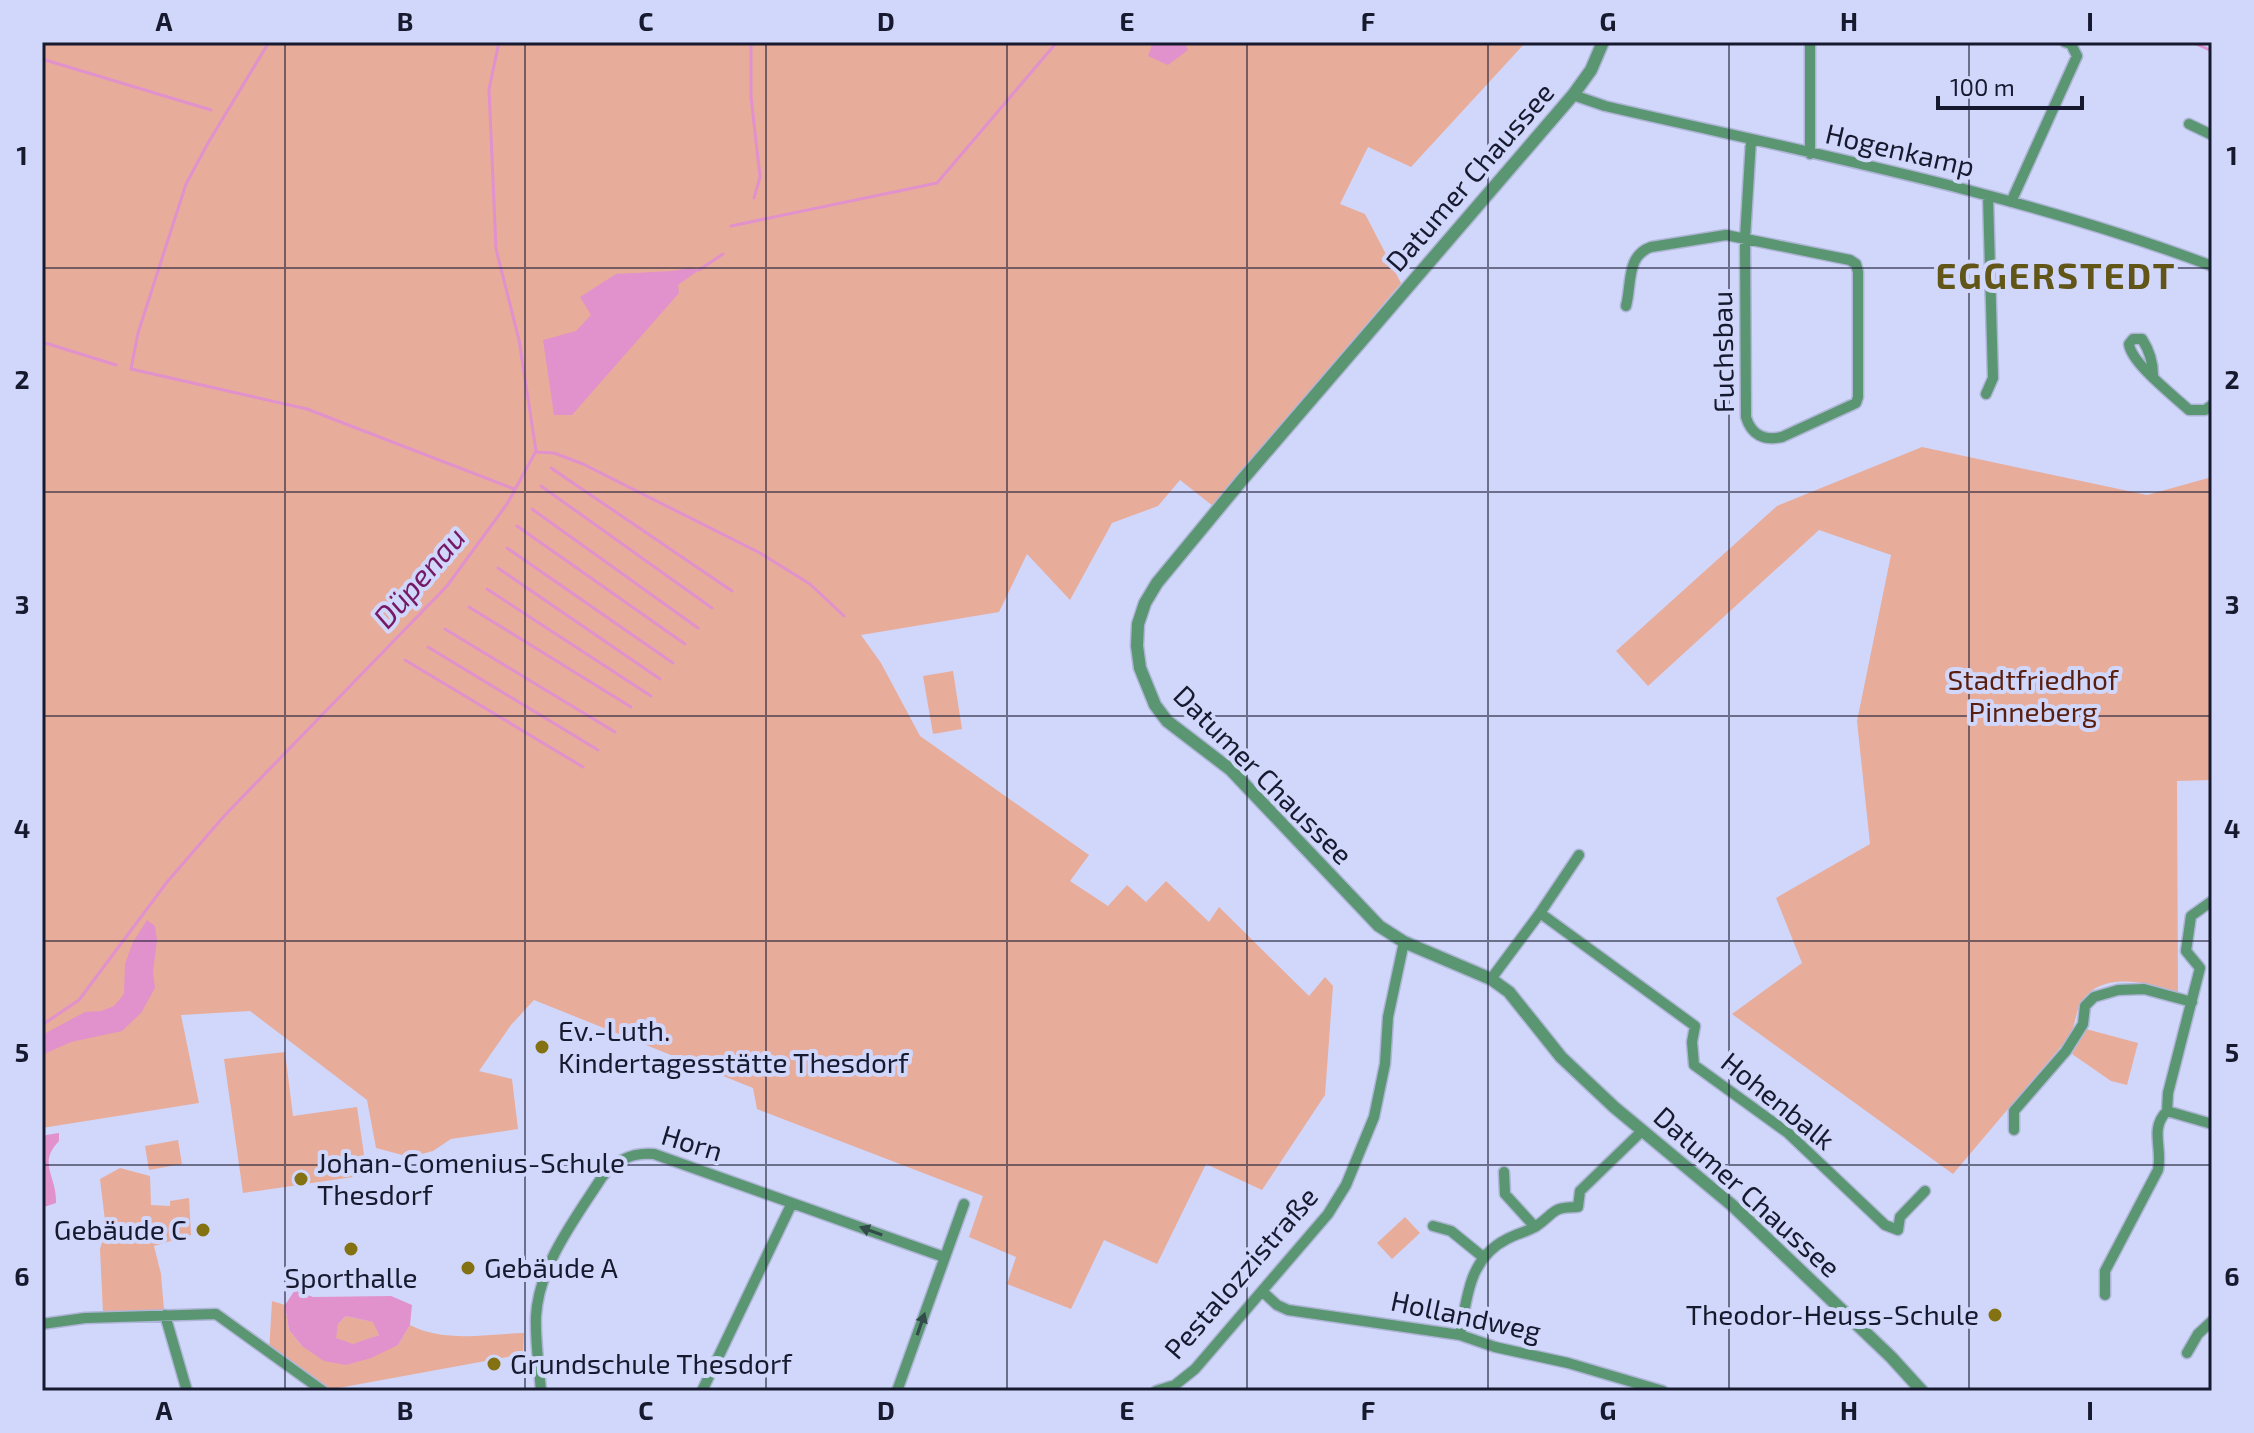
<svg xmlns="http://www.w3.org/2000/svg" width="2254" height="1433" font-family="'Exo 2',sans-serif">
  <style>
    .green { fill: #e8ac9b }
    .water { fill: #e191cc; fill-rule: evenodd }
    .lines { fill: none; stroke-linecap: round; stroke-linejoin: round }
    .stream { stroke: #e191cc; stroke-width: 3 }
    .minor-casing { stroke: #afb5d6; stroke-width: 13 }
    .tertiary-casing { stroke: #afb5d6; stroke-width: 15 }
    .minor { stroke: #5b9673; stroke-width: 10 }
    .tertiary { stroke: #5b9673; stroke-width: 12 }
    .rail-casing { stroke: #353950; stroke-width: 6 }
    .rail { stroke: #d0d7fb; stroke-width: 3; stroke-dasharray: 9; stroke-linecap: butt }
    .oneway { fill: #324c4a }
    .grid { fill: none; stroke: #171a2f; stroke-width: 2; stroke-opacity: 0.55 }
    .poi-dot { fill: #847112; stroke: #d0d7fb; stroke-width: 3 }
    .labels { text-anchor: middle; stroke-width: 8; stroke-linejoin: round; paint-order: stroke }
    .street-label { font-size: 28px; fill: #171a2f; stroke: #d0d7fb }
    .park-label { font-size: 28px; fill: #591e0d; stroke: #d0d7fb }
    .poi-label { font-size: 28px; fill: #171a2f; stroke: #d0d7fb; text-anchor: start }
    .water-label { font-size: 30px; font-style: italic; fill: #761965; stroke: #d0d7fb }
    .district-label { font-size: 36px; font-weight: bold; letter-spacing: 2px; fill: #625518; stroke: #d0d7fb }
    .neatline { fill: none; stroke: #171a2f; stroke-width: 3 }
    .grid-label { font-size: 26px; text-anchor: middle; font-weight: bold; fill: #171a2f }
  </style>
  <rect width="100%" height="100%" fill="#d0d7fb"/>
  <path class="green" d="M42,42H1526L1411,167L1368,147L1340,204L1365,214L1401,283L1213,506L1180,480L1158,506L1112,523L1070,600L1027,554L999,612L861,635L881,663L920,736L1089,855L1070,881L1108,906L1127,885L1146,902L1166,881L1209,922L1219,907L1309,996L1325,977L1333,986L1325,1095L1262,1190L1206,1164L1157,1264L1104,1240L1071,1309L1007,1284L1016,1257L969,1237L983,1196L757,1109L753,1088L534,1000L511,1025L479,1071L512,1079L518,1129L451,1139L433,1151L410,1157L376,1148L367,1100L250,1011L181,1015L199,1103L42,1128Z
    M1922,447L2147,495L2212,477V780L2177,781L2178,992C2149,983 2103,970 2082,1001C2076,1008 2076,1025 2069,1037L1953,1174L1732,1014L1802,963L1776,898L1870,844L1857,721L1891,555L1819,530L1648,686L1616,651L1777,506Z
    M953,671L962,729L933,734L923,676Z
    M2086,1029L2138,1043L2127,1085L2111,1081L2072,1054Z
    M285,1052L293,1116L357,1107L367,1175L243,1193L224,1059Z
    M178,1140L182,1164L149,1170L145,1146Z
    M120,1168L150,1176L151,1205L170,1206V1201L189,1198L191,1235L154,1246L161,1274L164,1310L103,1313L100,1249L106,1229L100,1179Z
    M1405,1217L1420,1233L1392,1259L1377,1243Z
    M272,1301L285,1305L289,1330L302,1346L398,1345L410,1325C444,1343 487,1334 524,1333L523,1354L322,1391L269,1353Z
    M346,1316L374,1322L379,1335L353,1345L335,1338L338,1324Z"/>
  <path class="water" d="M1158,42H1184L1188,50L1168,65L1148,56L1152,45Z
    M690,268L699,270L678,285L679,293L572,415H554L543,340L576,331L591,315L580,297L616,274L672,271Z
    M147,920L155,926L157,940L153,972L155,988L141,1013L122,1031L71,1042L42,1055V1035L85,1012L101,1011L114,1006L124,994L125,964L133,942Z
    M59,1133V1141C37,1164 57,1175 56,1203L44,1207L42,1143L46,1135Z
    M295,1290L313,1297L391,1296L412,1305L410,1325L398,1345L371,1358L346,1365L324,1361L302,1346L289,1330L285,1305ZM346,1316L373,1322L379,1335L353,1344L336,1338L338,1324Z"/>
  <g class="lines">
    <path class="stream" d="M269,42L208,143L186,184L138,333L131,369L307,409L514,489
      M751,42V97L760,177L754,198
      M2192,42L2212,51
      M42,59L211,110
      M731,226L937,183L1057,42
      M699,270L723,254
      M42,342L116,365
      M536,452L554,453L583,464L760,553L810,584L844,616
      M551,468L732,591
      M541,486L712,608
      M532,509L698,628
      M517,526L685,644
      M507,548L673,663
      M498,568L660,679
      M487,589L651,696
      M469,607L631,707
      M445,629L615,732
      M428,647L598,750
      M405,660L583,767
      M42,1025L79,1000L167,882L225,815L447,586L507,504L536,451L519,340L496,249L489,89L499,42"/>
    <defs>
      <path id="minor" d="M1810,42V154
        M1573,95L1605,106C1808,153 2016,192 2212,266
        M2189,124L2212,135
        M2011,202L2077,56L2071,44L2065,42
        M1626,306C1632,283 1626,256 1651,247L1726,235L1850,260L1856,264L1858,272V397L1856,403L1782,437C1764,441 1751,435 1746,417L1745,238L1751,140
        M2153,375C2153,362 2149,350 2142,339H2133L2129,344C2131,363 2174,396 2189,410H2205L2212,405
        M1986,394L1993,378L1988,196
        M1540,913L1579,855
        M1491,979L1540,913L1695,1026L1692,1042L1694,1065L1788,1133L1885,1225L1898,1230L1900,1217L1925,1191
        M2167,1111L2168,1093L2200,968L2186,951L2191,916L2212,901
        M2014,1130V1111L2066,1051L2083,1024L2085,1006L2094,997L2118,990L2144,989L2192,1002
        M1504,1172L1505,1194L1535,1227
        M1433,1226L1451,1231L1483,1257
        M1262,1291L1277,1305L1288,1310L1460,1335L1495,1347L1568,1363L1663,1391
        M2105,1295V1271L2158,1170C2163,1148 2149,1129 2167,1111L2212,1124
        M165,1315L187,1391
        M42,1324L85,1318L216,1314L323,1391
        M1460,1335C1467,1297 1469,1258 1507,1239C1516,1234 1526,1232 1535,1227C1556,1213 1550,1207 1578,1207L1580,1191L1642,1131
        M2187,1353L2198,1334L2212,1321
        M541,1391C539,1367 535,1341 536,1316C539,1265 575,1219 602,1177C616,1160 632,1152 654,1154L944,1257
        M702,1391L792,1203
        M897,1391L964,1204
        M1156,1391L1175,1385L1195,1369L1328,1214L1346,1185L1374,1117L1385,1064L1388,1017L1404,942"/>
      <path id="tertiary" d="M1603,42L1591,70L1573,95L1242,480L1157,583L1145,603L1138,624L1137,646L1140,668L1155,705L1167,721L1231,770L1379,926L1404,942L1491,979L1509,992L1561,1057L1614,1107L1733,1206L1891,1357L1922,1391"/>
    </defs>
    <use href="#minor" class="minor-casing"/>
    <use href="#tertiary" class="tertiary-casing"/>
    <use href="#minor" class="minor"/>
    <use href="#tertiary" class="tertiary"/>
    <defs>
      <path id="rail" d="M42,1390L44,1391"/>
    </defs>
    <use href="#rail" class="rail-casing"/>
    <use href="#rail" class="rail"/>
  </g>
  <defs><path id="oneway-solid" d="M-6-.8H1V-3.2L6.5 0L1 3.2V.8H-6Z" transform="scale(2)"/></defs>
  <g class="oneway">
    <use href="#oneway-solid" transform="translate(871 1231) rotate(-160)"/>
    <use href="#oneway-solid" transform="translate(921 1324) rotate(-71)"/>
  </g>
  <path class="grid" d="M285,42V1391M525,42V1391M766,42V1391M1007,42V1391M1247,42V1391M1488,42V1391M1729,42V1391M1969,42V1391M42,268H2212M42,492H2212M42,716H2212M42,941H2212M42,1165H2212"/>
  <g class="poi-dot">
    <circle cx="542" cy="1047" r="8"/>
    <circle cx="301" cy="1179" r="8"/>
    <circle cx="203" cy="1230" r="8"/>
    <circle cx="351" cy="1249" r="8"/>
    <circle cx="468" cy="1268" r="8"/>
    <circle cx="1995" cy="1315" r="8"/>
    <circle cx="494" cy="1364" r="8"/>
  </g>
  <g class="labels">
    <g class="street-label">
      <text transform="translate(1900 150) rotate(13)" y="10">Hogenkamp</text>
      <text transform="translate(1470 177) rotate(-49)" y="10">Datumer Chaussee</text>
      <text transform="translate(1723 352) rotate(-91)" y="10">Fuchsbau</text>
      <text transform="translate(1263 775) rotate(45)" y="10">Datumer Chaussee</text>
      <text transform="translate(1778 1101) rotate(39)" y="10">Hohenbalk</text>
      <text transform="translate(692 1143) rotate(17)" y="10">Horn</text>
      <text transform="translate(1747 1192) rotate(42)" y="10">Datumer Chaussee</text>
      <text transform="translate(1241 1273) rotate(-49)" y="10">Pestalozzistraße</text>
      <text transform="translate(1466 1316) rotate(12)" y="10">Hollandweg</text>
    </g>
    <g class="park-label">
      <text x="2033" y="690">Stadtfriedhof<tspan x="2033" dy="32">Pinneberg</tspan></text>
    </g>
    <g class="poi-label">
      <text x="558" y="1041">Ev.-Luth.<tspan x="558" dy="32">Kindertagesstätte Thesdorf</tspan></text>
      <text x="317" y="1173">Johan-Comenius-Schule<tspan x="317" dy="32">Thesdorf</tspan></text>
      <text x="187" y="1240" text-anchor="end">Gebäude C</text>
      <text x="484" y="1278">Gebäude A</text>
      <text x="351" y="1288" text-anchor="middle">Sporthalle</text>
      <text x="1979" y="1325" text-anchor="end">Theodor-Heuss-Schule</text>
      <text x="510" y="1374">Grundschule Thesdorf</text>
    </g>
    <g class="water-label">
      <text transform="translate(420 578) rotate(-49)" y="10">Düpenau</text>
    </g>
    <g class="district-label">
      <text x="2056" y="289">EGGERSTEDT</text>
    </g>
  </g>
  <rect width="2254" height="1433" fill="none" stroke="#d0d7fb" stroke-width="88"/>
  <path d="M1938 96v12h144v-12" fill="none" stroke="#171a2f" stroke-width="4"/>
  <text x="1950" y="96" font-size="24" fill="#171a2f" stroke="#d0d7fb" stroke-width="6" paint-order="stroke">100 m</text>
  <rect x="44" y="44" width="2166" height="1345" class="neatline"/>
  <g class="grid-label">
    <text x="164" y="31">A</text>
    <text x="405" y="31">B</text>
    <text x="646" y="31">C</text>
    <text x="886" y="31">D</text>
    <text x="1127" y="31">E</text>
    <text x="1368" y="31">F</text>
    <text x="1608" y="31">G</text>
    <text x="1849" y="31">H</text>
    <text x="2090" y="31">I</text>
    <text x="22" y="165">1</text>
    <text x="2232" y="165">1</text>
    <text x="22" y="389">2</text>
    <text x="2232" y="389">2</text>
    <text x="22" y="614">3</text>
    <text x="2232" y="614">3</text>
    <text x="22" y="838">4</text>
    <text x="2232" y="838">4</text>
    <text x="22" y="1062">5</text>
    <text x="2232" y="1062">5</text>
    <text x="22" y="1286">6</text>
    <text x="2232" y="1286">6</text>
    <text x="164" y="1420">A</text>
    <text x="405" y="1420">B</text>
    <text x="646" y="1420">C</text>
    <text x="886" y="1420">D</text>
    <text x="1127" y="1420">E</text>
    <text x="1368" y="1420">F</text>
    <text x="1608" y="1420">G</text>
    <text x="1849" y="1420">H</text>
    <text x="2090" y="1420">I</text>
  </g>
</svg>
